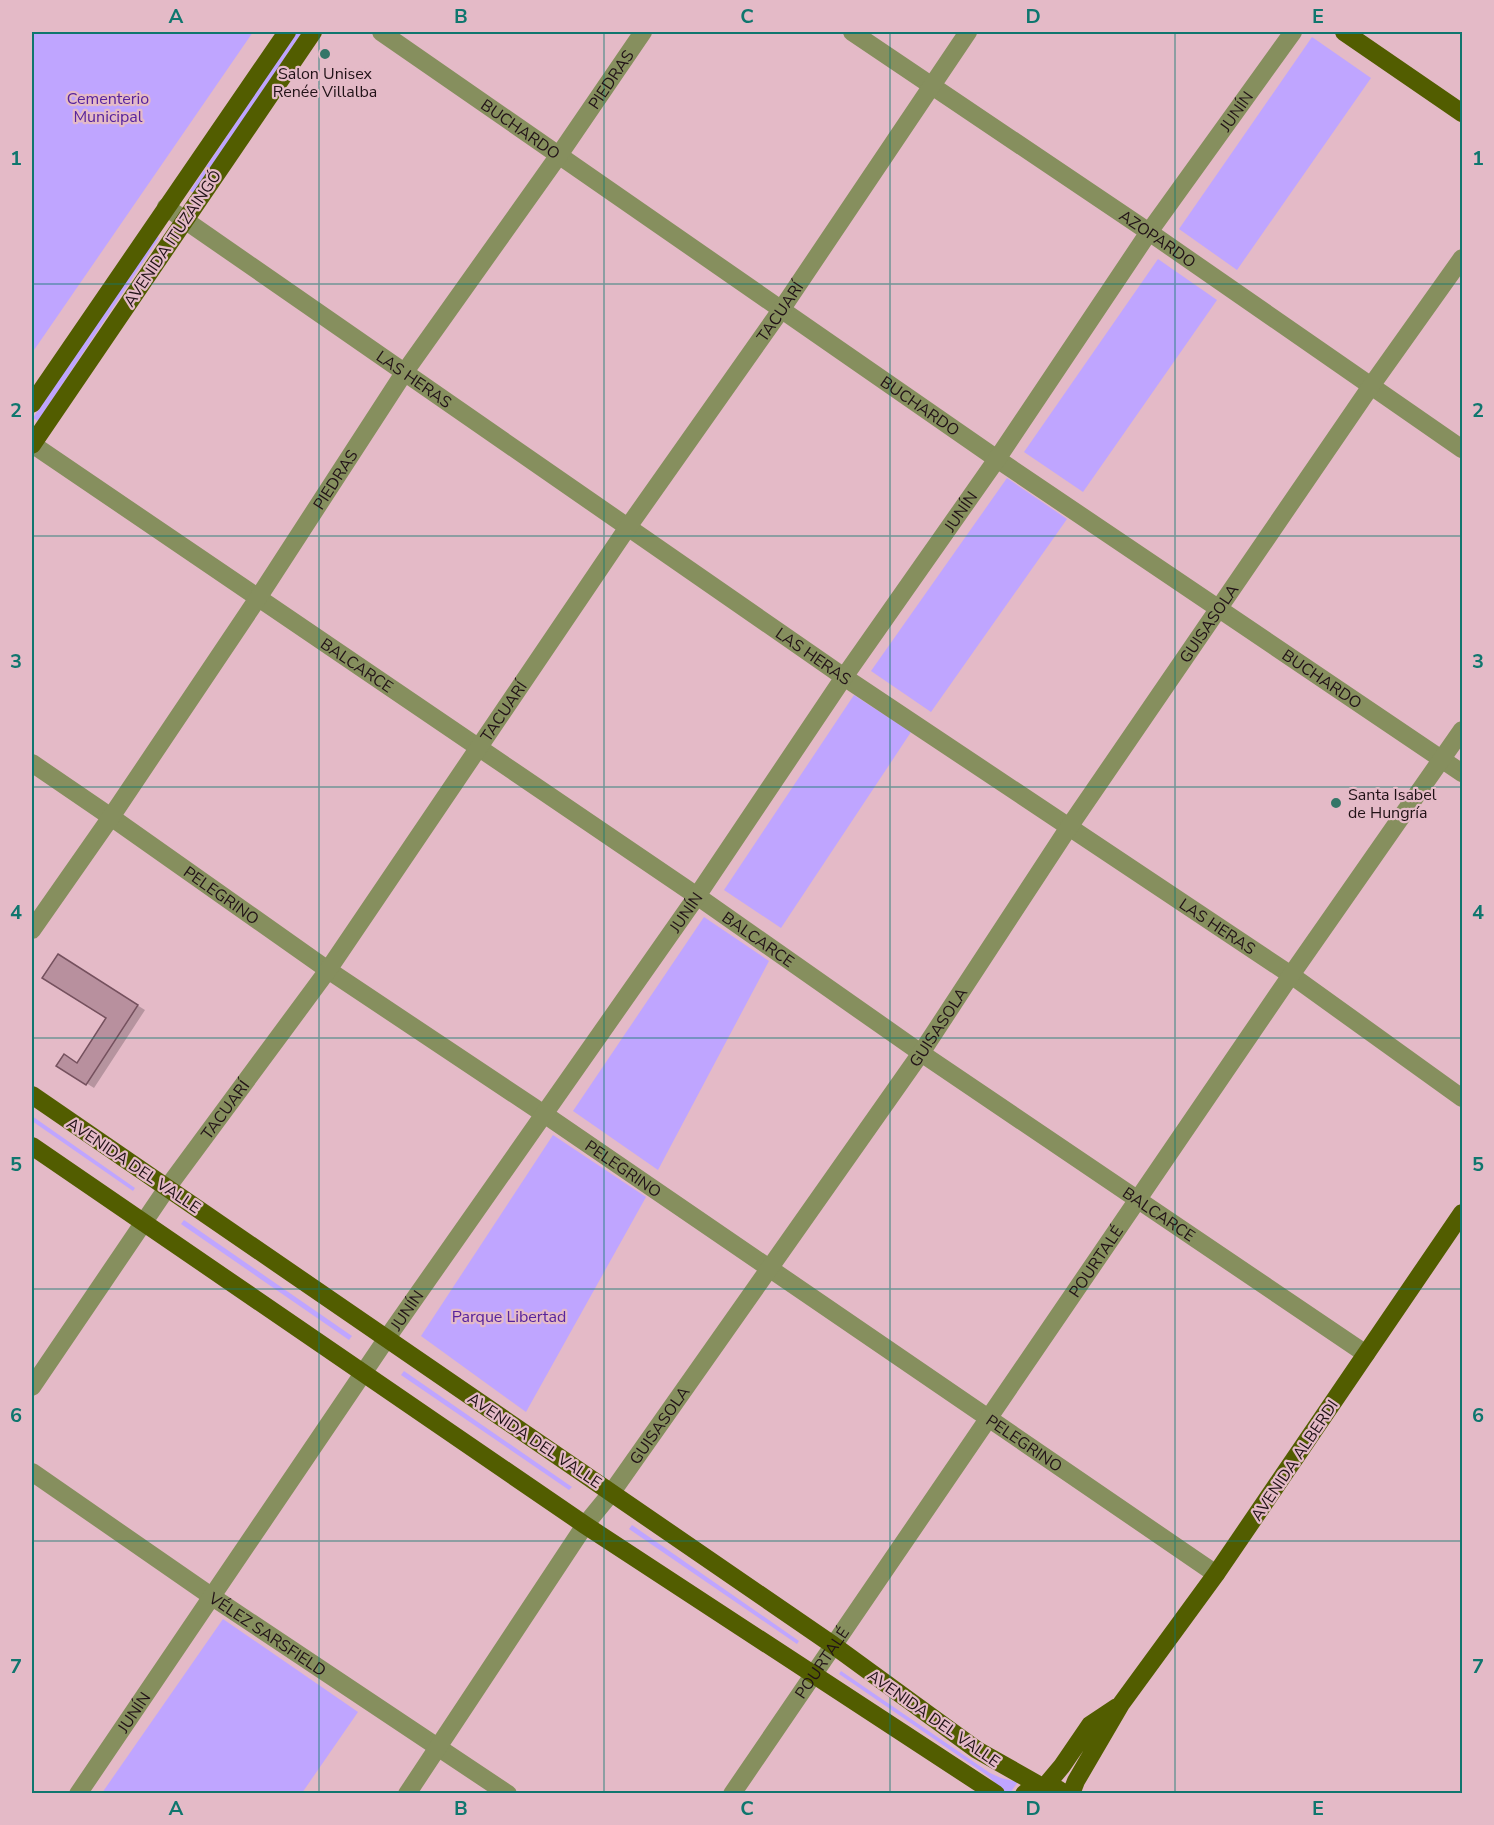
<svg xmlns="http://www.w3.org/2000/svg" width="1494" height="1825" font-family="'Nunito Sans',sans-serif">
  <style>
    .green { fill: #bfa5ff }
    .shadow { fill: #0003 }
    .building { fill: #b8909e; stroke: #75515e; stroke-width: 1.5 }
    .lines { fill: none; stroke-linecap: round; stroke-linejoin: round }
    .minor { stroke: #868f5e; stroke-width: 18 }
    .major { stroke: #525d00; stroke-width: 18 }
    .grid { fill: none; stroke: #0f766e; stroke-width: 1.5; stroke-opacity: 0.55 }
    .poi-dot { fill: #347668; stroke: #e4bac7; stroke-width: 2 }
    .labels { text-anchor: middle; stroke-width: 4.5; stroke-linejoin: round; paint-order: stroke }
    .poi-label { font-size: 16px; fill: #211217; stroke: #e4bac7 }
    .street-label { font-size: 16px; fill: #211217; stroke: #e4bac7 }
    .park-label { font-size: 16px; fill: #57229d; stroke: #e4bac7 }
    .neatline { fill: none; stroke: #0f766e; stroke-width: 2 }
    .grid-label { font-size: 20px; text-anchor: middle; font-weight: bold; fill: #0f766e }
  </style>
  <rect width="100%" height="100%" fill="#e4bac7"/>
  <path class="green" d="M32,32H253L32,353Z
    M296,32H302L194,193L190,191Z
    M1312,37L1371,78L1237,270L1179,229Z
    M155,235L159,238L38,421L33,418Z
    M1158,259L1217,300L1083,492L1024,452Z
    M1007,478L1067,519L931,712L871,671Z
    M854,695L911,732L781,928L724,890Z
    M704,917L769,961L658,1170L573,1111Z
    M32,1116L135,1188L133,1191L32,1121Z
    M553,1135L646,1197L526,1412L421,1336Z
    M184,1220L352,1336L349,1340L181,1224Z
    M404,1371L572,1487L569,1490L401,1375Z
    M632,1525L799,1641L797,1644L629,1529Z
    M223,1619L358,1712L302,1793H102Z
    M841,1671L990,1773L1001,1778L1018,1782L1010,1793H1002L997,1785L988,1776L839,1674Z"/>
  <path class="shadow" d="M65,960L145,1010L94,1088L58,1065L77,1064L108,1018Z"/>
  <path class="building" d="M58,954L138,1005L86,1085L56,1066L64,1054L77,1063L106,1018L42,978Z"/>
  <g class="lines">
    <g class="minor">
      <path id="s1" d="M381,32L997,459L1462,773"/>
      <path id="s2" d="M852,32L1149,232L1462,449"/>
      <path id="s3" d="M166,207L844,677L1291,975L1462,1098"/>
      <path id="s4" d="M32,444L697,896L921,1053L1366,1354"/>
      <path id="s5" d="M32,763L111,817L328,970L544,1114L1216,1574"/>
      <path id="s6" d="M32,930L111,817L258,598L404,373L559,155L643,32"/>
      <path id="s7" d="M32,1387L167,1188L328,970L628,527L781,310L968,32"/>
      <path id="s8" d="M32,1472L211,1596L508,1794"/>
      <path id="s9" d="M78,1794L387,1338L697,896L844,677L997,459L1149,232L1293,32"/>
      <path id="s10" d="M407,1794L585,1525L612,1492L921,1053L1069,827L1371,386L1462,258"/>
      <path id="s11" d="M732,1794L1291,975L1462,730"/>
    </g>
    <path class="major" d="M1344,32L1462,113
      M32,404L287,32
      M32,445L313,32
      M32,1095L833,1645L977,1750L1039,1785
      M32,1146L585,1525L996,1794
      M1046,1785L1062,1766L1090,1725L1117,1707
      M1024,1794C1037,1782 1051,1782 1064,1794
      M1071,1794L1076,1781L1121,1704L1216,1574L1462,1213"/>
  </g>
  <path class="grid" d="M319,32V1794M604,32V1794M890,32V1794M1175,32V1794M32,284H1462M32,536H1462M32,787H1462M32,1038H1462M32,1289H1462M32,1541H1462"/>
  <g class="poi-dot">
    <circle cx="325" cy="54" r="6"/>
    <circle cx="1336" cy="803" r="6"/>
  </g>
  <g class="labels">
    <g class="poi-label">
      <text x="325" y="79">Salon Unisex<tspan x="325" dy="18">Renée Villalba</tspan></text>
      <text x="1348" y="800" text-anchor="start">Santa Isabel<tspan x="1348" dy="18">de Hungría</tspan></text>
    </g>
    <g class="street-label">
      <text dy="6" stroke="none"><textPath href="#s6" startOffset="1029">PIEDRAS</textPath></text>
      <text dy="6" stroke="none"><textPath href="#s9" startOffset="2043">JUNÍN</textPath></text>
      <text dy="6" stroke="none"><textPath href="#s1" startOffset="170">BUCHARDO</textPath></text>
      <text transform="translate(172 238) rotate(-56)" y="6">AVENIDA ITUZAINGÓ</text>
      <text dy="6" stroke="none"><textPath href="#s2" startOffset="369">AZOPARDO</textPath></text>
      <text dy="6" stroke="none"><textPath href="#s7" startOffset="1310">TACUARÍ</textPath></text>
      <text dy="6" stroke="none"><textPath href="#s3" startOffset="302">LAS HERAS</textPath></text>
      <text dy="6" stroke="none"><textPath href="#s1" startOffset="656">BUCHARDO</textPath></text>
      <text dy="6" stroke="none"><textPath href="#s6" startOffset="543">PIEDRAS</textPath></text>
      <text dy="6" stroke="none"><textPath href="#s9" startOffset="1557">JUNÍN</textPath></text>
      <text dy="6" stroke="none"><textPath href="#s10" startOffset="1419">GUISASOLA</textPath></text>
      <text dy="6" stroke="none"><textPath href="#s3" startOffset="788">LAS HERAS</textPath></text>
      <text dy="6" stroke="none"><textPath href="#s4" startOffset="393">BALCARCE</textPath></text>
      <text dy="6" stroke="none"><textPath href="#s1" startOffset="1142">BUCHARDO</textPath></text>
      <text dy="6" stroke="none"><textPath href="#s7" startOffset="824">TACUARÍ</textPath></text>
      <text dy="6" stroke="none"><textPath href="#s5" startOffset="231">PELEGRINO</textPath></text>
      <text dy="6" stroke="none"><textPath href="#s9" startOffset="1071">JUNÍN</textPath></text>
      <text dy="6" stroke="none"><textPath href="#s3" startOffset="1274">LAS HERAS</textPath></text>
      <text dy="6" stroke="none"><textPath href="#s4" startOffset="879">BALCARCE</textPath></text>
      <text dy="6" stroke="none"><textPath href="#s10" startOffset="933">GUISASOLA</textPath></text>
      <text dy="6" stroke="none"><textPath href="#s7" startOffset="338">TACUARÍ</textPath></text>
      <text transform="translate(134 1165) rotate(34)" y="6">AVENIDA DEL VALLE</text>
      <text dy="6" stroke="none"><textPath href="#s5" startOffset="717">PELEGRINO</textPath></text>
      <text dy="6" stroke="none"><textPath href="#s4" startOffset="1365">BALCARCE</textPath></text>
      <text dy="6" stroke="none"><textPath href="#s11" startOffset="645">POURTALÉ</textPath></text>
      <text dy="6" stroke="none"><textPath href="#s9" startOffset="585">JUNÍN</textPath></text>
      <text dy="6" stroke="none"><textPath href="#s10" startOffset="447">GUISASOLA</textPath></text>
      <text transform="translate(535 1440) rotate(34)" y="6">AVENIDA DEL VALLE</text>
      <text dy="6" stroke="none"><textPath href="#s5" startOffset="1203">PELEGRINO</textPath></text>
      <text transform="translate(1294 1460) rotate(-56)" y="6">AVENIDA ALBERDI</text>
      <text dy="6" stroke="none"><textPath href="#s8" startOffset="286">VÉLEZ SARSFIELD</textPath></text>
      <text dy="6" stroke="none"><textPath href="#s11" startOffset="159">POURTALÉ</textPath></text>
      <text dy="6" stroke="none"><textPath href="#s9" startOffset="99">JUNÍN</textPath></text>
      <text transform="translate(934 1718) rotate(35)" y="6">AVENIDA DEL VALLE</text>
    </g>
    <g class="park-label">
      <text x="108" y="104">Cementerio<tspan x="108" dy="18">Municipal</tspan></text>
      <text x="509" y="1322">Parque Libertad</text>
    </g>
  </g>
  <rect width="1494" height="1825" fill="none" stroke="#e4bac7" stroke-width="66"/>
  <rect x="33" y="33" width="1428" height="1759" class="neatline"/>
  <g class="grid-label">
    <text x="176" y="23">A</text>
    <text x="461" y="23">B</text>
    <text x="747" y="23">C</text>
    <text x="1033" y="23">D</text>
    <text x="1318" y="23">E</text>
    <text x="16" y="165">1</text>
    <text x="1478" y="165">1</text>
    <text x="16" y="417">2</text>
    <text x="1478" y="417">2</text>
    <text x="16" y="668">3</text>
    <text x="1478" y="668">3</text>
    <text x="16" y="919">4</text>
    <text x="1478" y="919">4</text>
    <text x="16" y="1171">5</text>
    <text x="1478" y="1171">5</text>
    <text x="16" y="1422">6</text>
    <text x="1478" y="1422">6</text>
    <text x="16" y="1673">7</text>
    <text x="1478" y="1673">7</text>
    <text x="176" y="1815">A</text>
    <text x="461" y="1815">B</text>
    <text x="747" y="1815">C</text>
    <text x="1033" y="1815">D</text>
    <text x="1318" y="1815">E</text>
  </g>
</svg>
